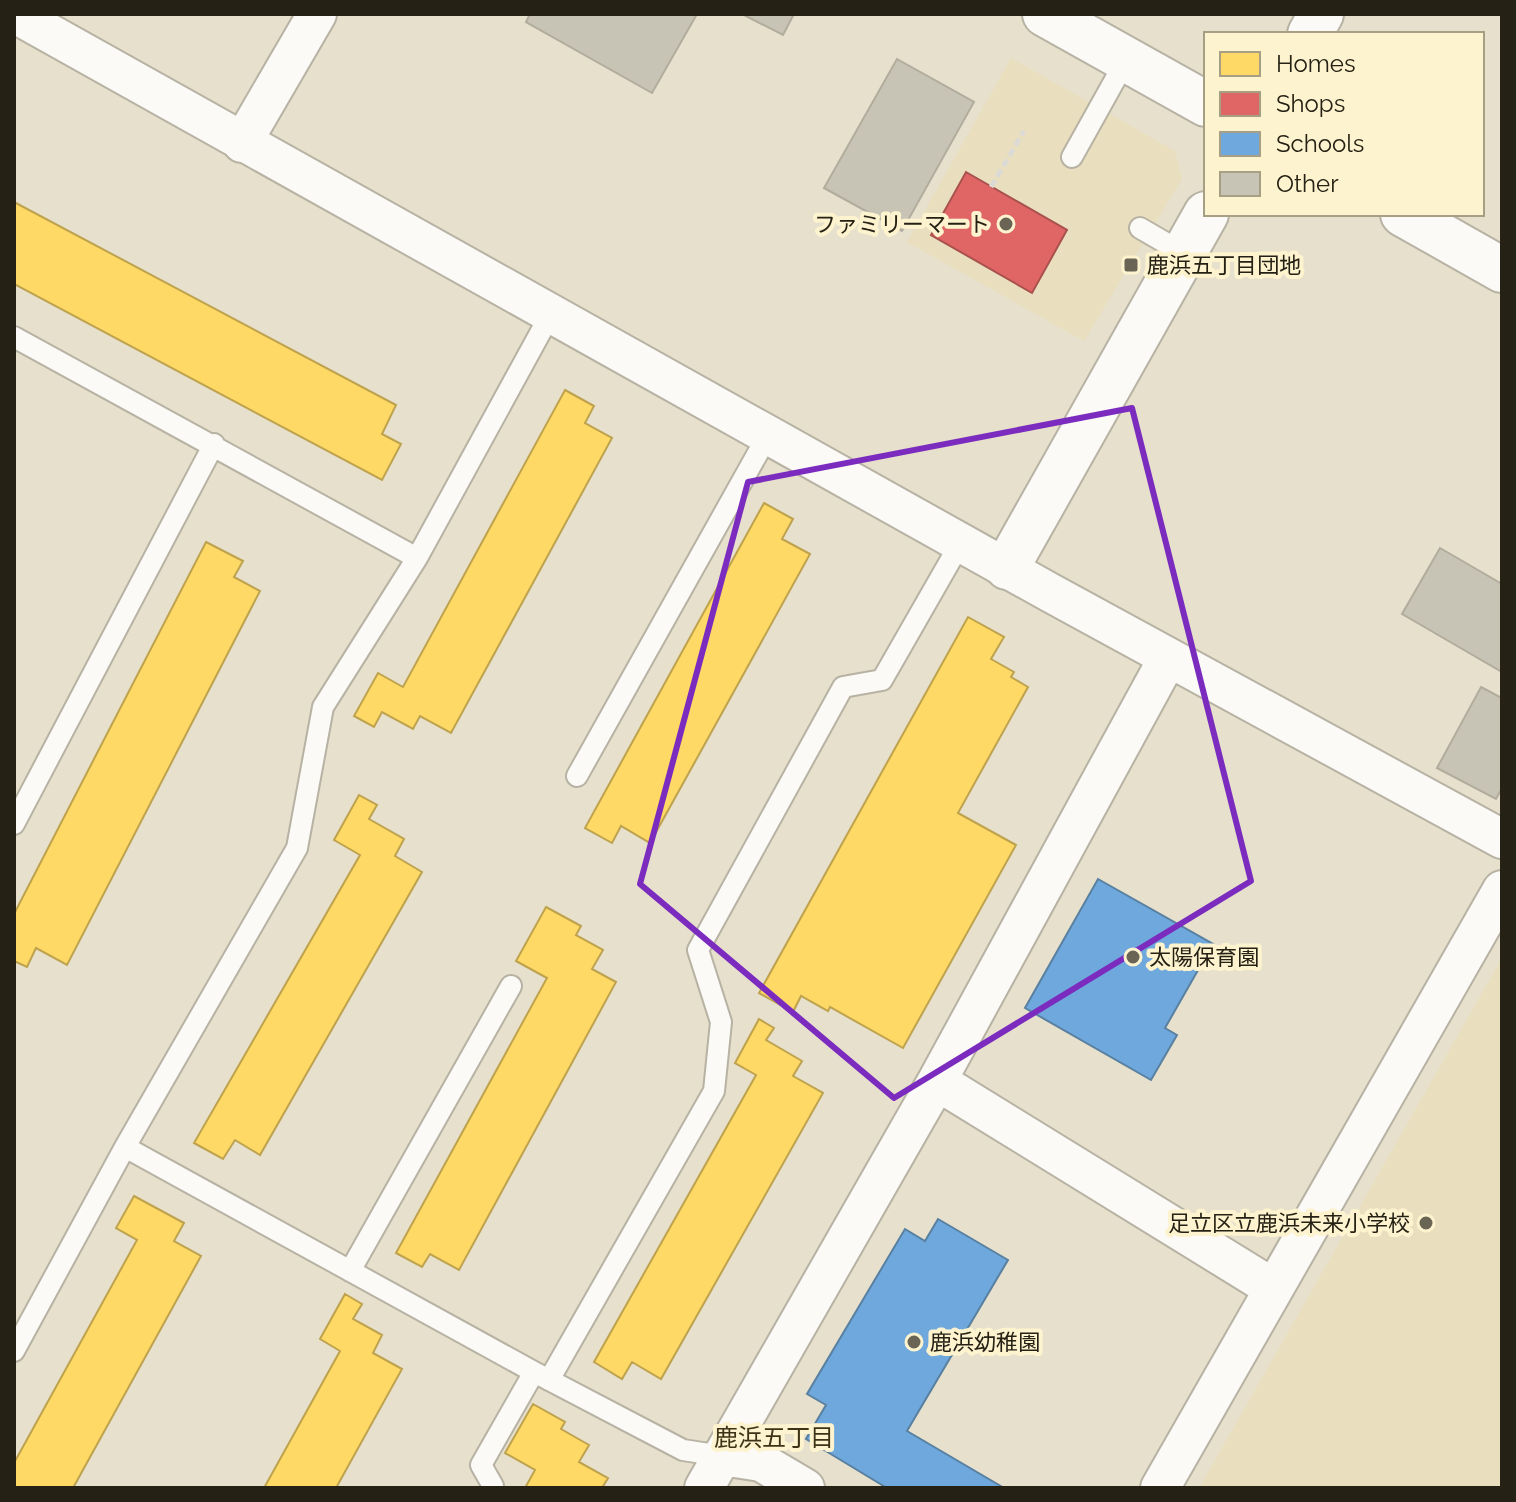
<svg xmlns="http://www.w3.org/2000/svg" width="1516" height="1502" font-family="Raleway,'Noto Sans JP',sans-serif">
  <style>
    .built { fill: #e9dfbf }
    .homes { fill: #ffd966; stroke: #bea24d; stroke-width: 2 }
    .shops { fill: #e06666; stroke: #a8514d; stroke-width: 2 }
    .schools { fill: #6fa8dc; stroke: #5980a0; stroke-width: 2 }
    .building { fill: #c8c4b5; stroke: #b1ac9d; stroke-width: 2 }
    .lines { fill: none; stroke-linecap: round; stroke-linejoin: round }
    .service-casing { stroke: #b7b2a3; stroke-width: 24 }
    .minor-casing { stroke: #b7b2a3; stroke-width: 42 }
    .tertiary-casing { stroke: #b7b2a3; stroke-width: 48 }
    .path { stroke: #dcdad4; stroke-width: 5; stroke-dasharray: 8 4; stroke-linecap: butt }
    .service { stroke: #fbfaf7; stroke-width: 20 }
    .minor { stroke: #fbfaf7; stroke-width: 38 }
    .tertiary { stroke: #fbfaf7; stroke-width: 44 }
    .marked { fill: none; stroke: #7b2cbf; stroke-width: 6; stroke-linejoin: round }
    .poi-dot { fill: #696454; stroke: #fef3cf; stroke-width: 3 }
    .labels { text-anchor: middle; stroke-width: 8; stroke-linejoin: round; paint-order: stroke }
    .poi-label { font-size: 22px; fill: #252114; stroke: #fef3cf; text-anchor: start }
    .neighbourhood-label { font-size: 24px; fill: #3d3316; stroke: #fef3cf }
  </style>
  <rect width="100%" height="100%" fill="#e6e0cc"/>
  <path class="built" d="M1011,58L1175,151L1182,179L1084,341L907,242Z
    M1502,958V1488H1199Z"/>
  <path class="homes" d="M14,202L396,405L382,434L401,444L382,480L14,284Z
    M565,390L594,406L585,423L612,438L451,733L420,716L413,729L382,712L374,727L354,716L378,673L403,687Z
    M764,503L793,519L782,539L810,554L650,843L621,826L612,843L585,828Z
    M206,542L243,561L234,577L260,591L67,965L36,948L27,967L14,961V914Z
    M968,617L1004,637L991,659L1014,672L1011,677L1028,687L958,813L1016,845L903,1048L830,1007L828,1011L801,996L793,1012L759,993Z
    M359,795L377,805L369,819L404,839L395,856L422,872L260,1155L235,1140L223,1159L194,1143L360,855L334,840Z
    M546,907L581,926L576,935L603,950L592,969L616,982L459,1270L430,1254L422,1267L396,1253L547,978L516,961Z
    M759,1019L774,1028L766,1040L802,1061L793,1076L823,1093L661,1379L632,1362L622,1379L594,1362L756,1075L735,1063Z
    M134,1196L184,1223L174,1241L201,1256L73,1488H14V1463L137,1240L116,1228Z
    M345,1294L362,1304L353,1319L382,1335L373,1353L402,1369L336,1488H264L340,1351L320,1339Z
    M533,1404L565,1422L561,1429L589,1445L579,1462L608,1478L602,1488H525L535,1470L505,1453Z"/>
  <path class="shops" d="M966,172L1067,230L1032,293L931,235Z"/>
  <path class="schools" d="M1098,879L1213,944L1165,1028L1177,1035L1151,1080L1025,1008Z
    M938,1219L1008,1260L907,1431L1004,1488H887L806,1439L826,1405L807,1394L905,1229L925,1241Z"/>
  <path class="building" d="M530,14H697L652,93L526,22Z
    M742,14H794L783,35Z
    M897,59L974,102L902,231L824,188Z
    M1440,548L1502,584V672L1402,614Z
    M1481,687L1502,698V788L1496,799L1437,768Z"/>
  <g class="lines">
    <defs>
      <path id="service" d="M1072,157L1126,60
        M1140,228L1183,253
        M14,337L417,558
        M577,776L768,435
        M14,824L214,444
        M125,1147L534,1372L683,1450L722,1456
        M350,1271L511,986
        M14,1351L125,1147L297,848L323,707L417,558L550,315
        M549,1380L714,1091L721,1022L698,950L843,687L882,680L961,542
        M491,1488L493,1486L481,1465L534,1372"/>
      <path id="minor" d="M15,14L1049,592L1502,839
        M242,143L317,14
        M937,1081L1273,1288
        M722,1456L761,1462L805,1488
        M704,1488L937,1081L1168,658
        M1160,1488L1502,890"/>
      <path id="tertiary" d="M1045,14L1206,104
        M1310,34L1321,14
        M1403,214L1502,270
        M1007,567L1206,214"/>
    </defs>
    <use href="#service" class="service-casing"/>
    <use href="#minor" class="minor-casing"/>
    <use href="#tertiary" class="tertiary-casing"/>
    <path class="path" d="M991,187L1024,131"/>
    <use href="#service" class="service"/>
    <use href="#minor" class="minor"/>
    <use href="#tertiary" class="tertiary"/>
  </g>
  <path class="marked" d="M1132,408L1251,881L894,1098L640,884L748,482Z"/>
  <g class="poi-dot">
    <circle cx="1006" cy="224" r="8"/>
    <rect x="1123" y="257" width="16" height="16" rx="4"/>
    <circle cx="1133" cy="957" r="8"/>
    <circle cx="1426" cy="1223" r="8"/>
    <circle cx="914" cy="1342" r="8"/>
  </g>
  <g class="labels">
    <g class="poi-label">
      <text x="990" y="232" text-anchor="end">ファミリーマート</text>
      <text x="1147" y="273">鹿浜五丁目団地</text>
      <text x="1149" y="965">太陽保育園</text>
      <text x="1410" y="1231" text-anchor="end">足立区立鹿浜未来小学校</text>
      <text x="930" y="1350">鹿浜幼稚園</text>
    </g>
    <g class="neighbourhood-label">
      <text x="774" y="1446">鹿浜五丁目</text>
    </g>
  </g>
  <rect width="1516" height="1502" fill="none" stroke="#252114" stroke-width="32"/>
  <rect x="1204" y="32" width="280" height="184" fill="#fef3cf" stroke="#a79f84" stroke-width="2"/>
  <rect x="1220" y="52" width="40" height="24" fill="#ffd966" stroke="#a79f84" stroke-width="2"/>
  <text x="1276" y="72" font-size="24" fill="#252114">Homes</text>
  <rect x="1220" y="92" width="40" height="24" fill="#e06666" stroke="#a79f84" stroke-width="2"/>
  <text x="1276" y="112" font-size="24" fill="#252114">Shops</text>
  <rect x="1220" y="132" width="40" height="24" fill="#6fa8dc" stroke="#a79f84" stroke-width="2"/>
  <text x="1276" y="152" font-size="24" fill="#252114">Schools</text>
  <rect x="1220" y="172" width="40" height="24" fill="#c8c4b5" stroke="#a79f84" stroke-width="2"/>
  <text x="1276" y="192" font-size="24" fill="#252114">Other</text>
</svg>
